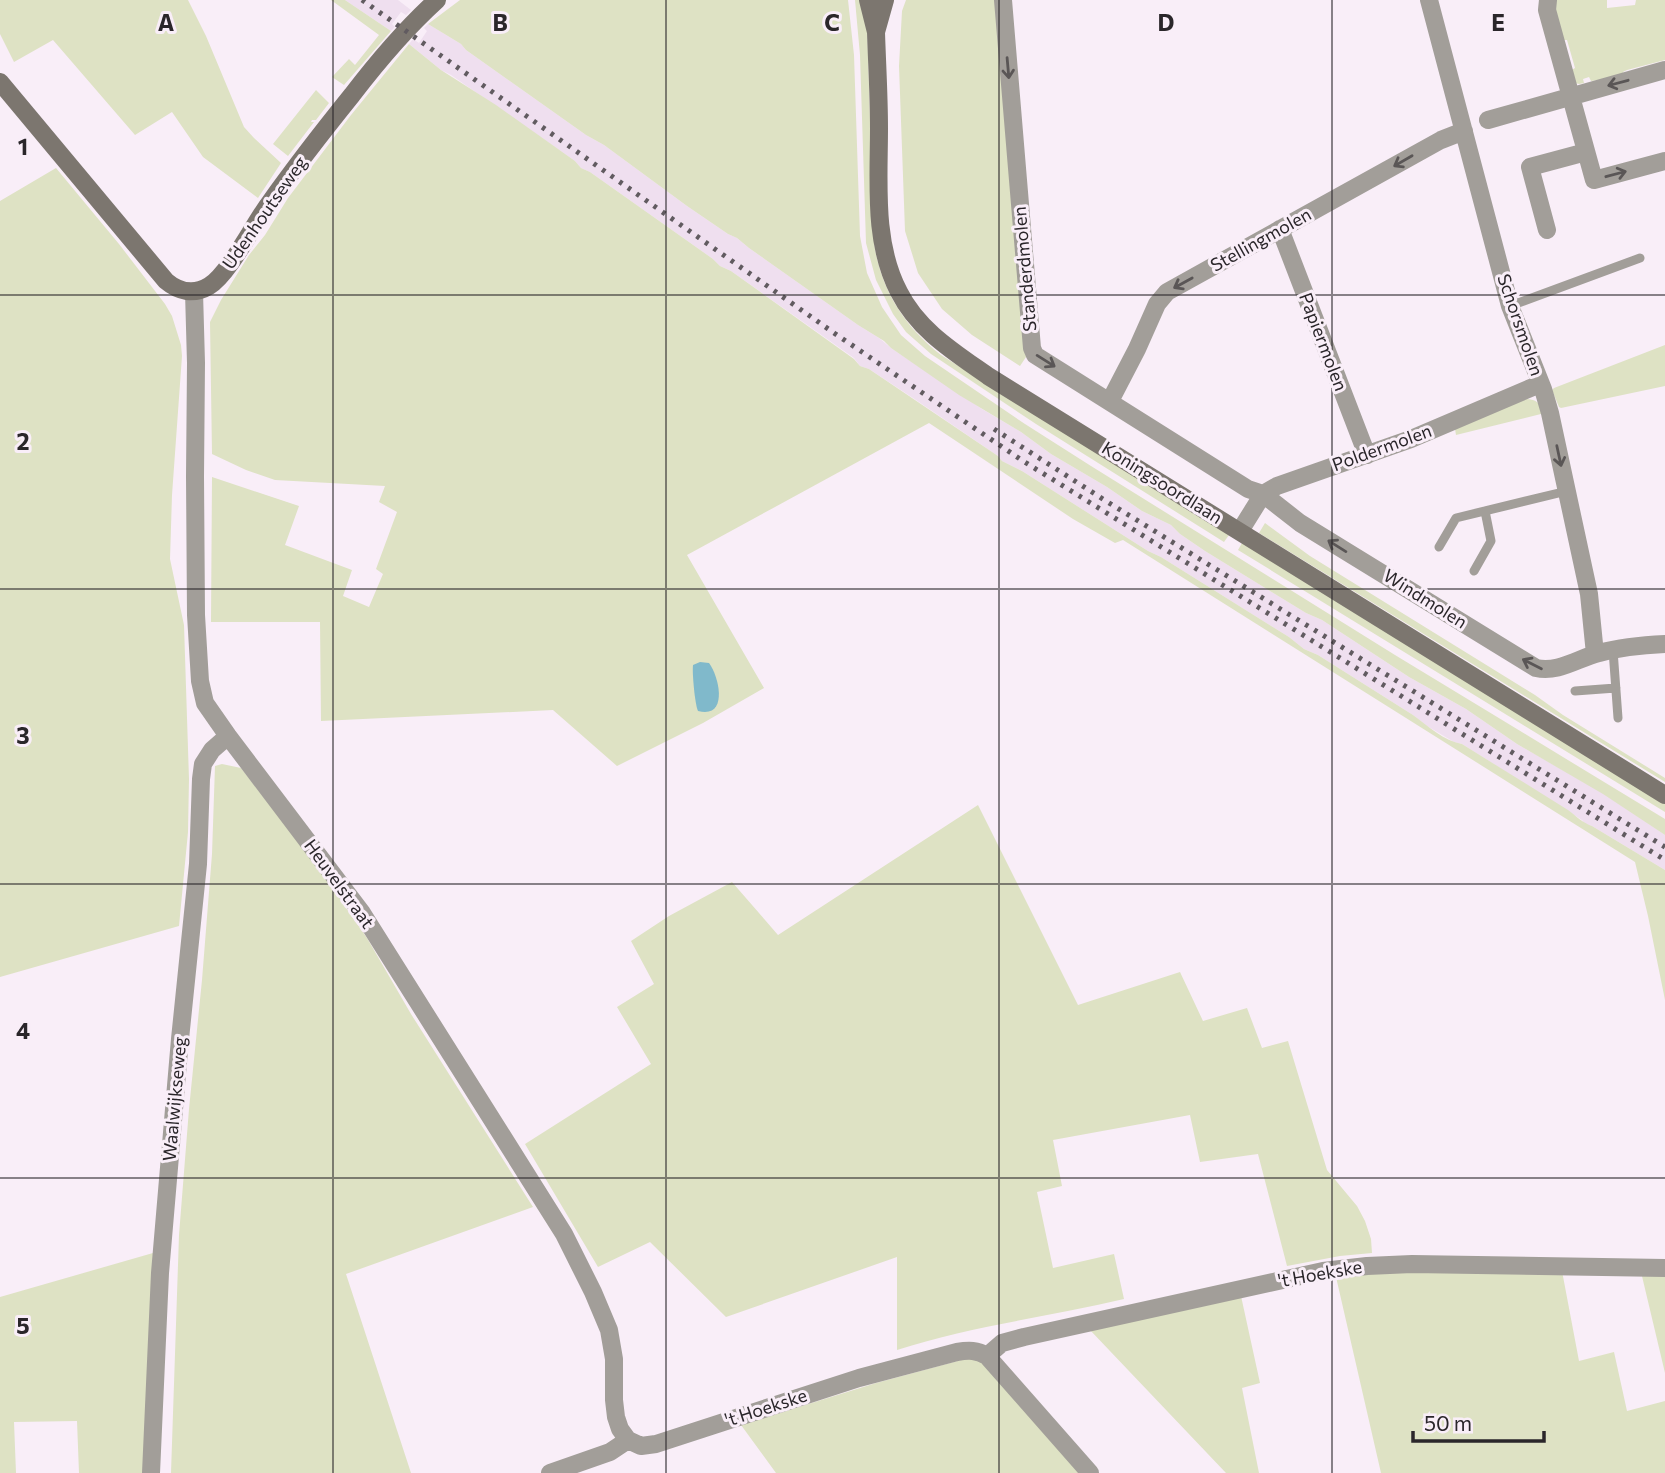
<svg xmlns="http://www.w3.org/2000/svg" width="1665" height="1473" font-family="Commissioner,sans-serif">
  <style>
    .built { fill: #efdfef }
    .green { fill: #dee2c4 }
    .water { fill: #80b9cb }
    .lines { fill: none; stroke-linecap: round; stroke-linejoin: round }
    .lane { stroke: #a29e99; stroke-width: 9 }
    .street { stroke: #a29e99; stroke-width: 18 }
    .secondary { stroke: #7c766f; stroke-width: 18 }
    .rail { stroke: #615b60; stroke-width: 5; stroke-dasharray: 3.5 7; stroke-linecap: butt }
    .oneway { stroke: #5a5656 }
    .grid { fill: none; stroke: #2a262a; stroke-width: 2; stroke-opacity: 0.55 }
    .labels { text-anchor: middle; stroke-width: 6; stroke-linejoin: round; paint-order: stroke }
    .street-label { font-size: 18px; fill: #2a262a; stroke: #f9eef8 }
    .grid-label { font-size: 23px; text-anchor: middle; font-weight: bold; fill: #2a262a; stroke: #f9eef8; stroke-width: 6; stroke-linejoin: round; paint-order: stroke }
  </style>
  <rect width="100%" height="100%" fill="#f9eef8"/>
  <path class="built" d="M345,0H398L411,10L406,15L401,12L392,24L395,27L391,31Z
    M428,24L461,44L466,50L586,135L604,145L687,206L728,234L737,238L749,248L858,325L879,338L891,348L982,409L1021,432L1051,454L1107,487L1142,511L1171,525L1180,534L1205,551L1306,613L1322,620L1409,677L1466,709L1517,744L1603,793L1665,835V870L1592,826L1585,824L1582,820L1462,744L1454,742L1427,726L1413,715L1318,655L1304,649L1289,637L1161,557L1148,551L1022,471L1002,461L998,456L913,398L869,369L860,366L854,358L731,271L720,266L713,259L590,172L581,168L575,161L451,75L441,70L409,44L413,39L419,43L427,31L424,28Z"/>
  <path class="green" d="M0,0H188L206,36L244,127L254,138L281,163L258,198L203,157L172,112L135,135L53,40L14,62L0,34Z
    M331,0H345L391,31L344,85L332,77L349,59L355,65L379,35Z
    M460,0H848L854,55L860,236L867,273L882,307L901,335L925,356L1025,424L1091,466L1395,655L1665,819V835L1603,794L1517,744L1466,709L1409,677L1322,620L1306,613L1205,551L1180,534L1171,525L1142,511L1107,487L1051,454L1021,432L959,395L891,348L884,341L858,325L749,248L737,238L728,234L687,206L604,145L586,135L466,50L461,44L428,24Z
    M855,0H862L867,23L874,243C881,290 904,326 941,355L1229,535L1224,542L1036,424L931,354L906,332L893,314L876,280L866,243L860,55Z
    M906,0H998L1004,84L1026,357L1020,366L972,335L942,309L918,273L905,231L899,66L902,11Z
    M1555,0H1607V8L1635,5L1636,0H1665V60L1627,70L1623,72L1624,77L1591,81L1589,77L1583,79L1584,83L1579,84L1575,83L1570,71L1575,68L1567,40H1562L1556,14Z
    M409,44L441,70L496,105L575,161L581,168L590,172L713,259L720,266L731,271L854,359L860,366L869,369L998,456L1002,461L1022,471L1148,551L1161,557L1289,637L1304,649L1318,655L1413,715C1428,726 1444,741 1462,744L1568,810C1576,816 1583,823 1592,826L1665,870V1000L1648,916L1635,862L1123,540L1115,543L1073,519L929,423L687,555L764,688L703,723L617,766L553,710L321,721L320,622H211L212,477L299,506L285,545L352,570L343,596L369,607L383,574L376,569L397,512L379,502L385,486L275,480L246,470L212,454L210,322L221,300L249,255L265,235L288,198L351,115Z
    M316,90L329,103L316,120H312L311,122H314L288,156L273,144Z
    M56,168L119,244L165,304L172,316L181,345L182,356L172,495L170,559L184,625L189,779L188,832L179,926L0,977V201Z
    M1665,345V386L1561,408L1559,407L1552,390L1554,388Z
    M1526,399C1537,399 1540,404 1545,413L1456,435L1455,429Z
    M1265,523L1310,556L1535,695L1563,715L1665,778V782L1259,533Z
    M1242,543L1665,802V812L1238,550Z
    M222,764L241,768L315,863L367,938L411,1014L533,1207L346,1274L411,1473H171L179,1235L189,1109L202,980L212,854L215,766Z
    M978,805L1078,1005L1180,972L1203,1021L1247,1008L1262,1048L1288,1041L1327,1170L1357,1206L1365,1221L1371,1239L1372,1253L1340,1256L1287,1266L1258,1154L1200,1162L1190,1115L1053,1140L1062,1186L1037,1192L1053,1268L1114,1254L1124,1299C1049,1317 971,1326 897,1350V1257L726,1317L650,1242L598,1267L525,1144L651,1064L617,1007L654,984L631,941L669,916L732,882L778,935Z
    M153,1253L145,1473H79L77,1421L14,1422L16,1473H0V1297Z
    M1372,1271H1562L1579,1361L1614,1352L1627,1411L1665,1401V1473H1381L1336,1277Z
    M1641,1272H1665V1373Z
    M1241,1296L1260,1383L1242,1388L1259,1473H1226L1090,1330Z
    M976,1356L1087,1473H776L741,1425L876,1383Z"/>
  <path class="water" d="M700,662L709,663C720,678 728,719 698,711C695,705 692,673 693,665Z"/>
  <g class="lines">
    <path class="lane" d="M1510,306L1640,258
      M1439,547L1456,518L1567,491
      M1474,571L1491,541L1485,511
      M1613,650L1618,718
      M1575,691L1616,688"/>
    <path class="street" d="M1003,0L1032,348L1035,355L1248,489L1263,494L1300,523L1536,668C1559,673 1578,658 1599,653C1621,647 1643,645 1665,644
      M1429,0L1510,306L1543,389L1550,413L1589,594L1595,654
      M1548,0L1547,10L1594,180L1665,161
      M1488,120L1665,70
      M1280,229L1367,455
      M1547,230L1530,167L1586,152
      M194,292L196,363L195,476L196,615L200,681L205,703L228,736L362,913L564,1234L593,1292L609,1330L614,1359V1400L616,1417L620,1429L628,1440
      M1110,401L1137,349L1157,304L1167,292L1441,140L1464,131
      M1240,531L1263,494L1277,486L1411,439L1540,384
      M987,1356L1002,1343L1024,1337L1323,1271L1367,1266L1412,1264L1665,1268
      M628,1440L641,1446L656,1444L859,1378L957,1352C969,1350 977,1350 987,1356L1090,1473
      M151,1473L160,1273L180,1039L198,864L201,779L203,764L212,750L228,736
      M550,1473L610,1452L628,1440"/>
    <path class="secondary" d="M868,0L876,32C877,64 879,96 879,128C879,182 873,243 899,292C918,330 954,352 988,376L1665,795
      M876,32L885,0
      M0,82L166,281C179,292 194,295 209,286C228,275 254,224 268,205C295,167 323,131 352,95C378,61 405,29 437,0"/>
    <path class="rail" d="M362,0L834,333L1023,461L1665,860
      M994,429L1106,501L1665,847"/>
  </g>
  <defs><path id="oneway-shaft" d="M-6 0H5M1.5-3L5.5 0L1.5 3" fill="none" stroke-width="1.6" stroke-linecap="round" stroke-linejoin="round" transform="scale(1.75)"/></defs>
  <g class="oneway">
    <use href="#oneway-shaft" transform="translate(1008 68) rotate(85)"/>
    <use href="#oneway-shaft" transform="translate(1618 83) rotate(165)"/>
    <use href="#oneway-shaft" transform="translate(1403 161) rotate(150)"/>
    <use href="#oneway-shaft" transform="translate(1616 174) rotate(-15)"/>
    <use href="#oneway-shaft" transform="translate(1183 283) rotate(151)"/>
    <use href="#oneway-shaft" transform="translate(1046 361) rotate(32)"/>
    <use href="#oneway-shaft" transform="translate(1559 456) rotate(78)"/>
    <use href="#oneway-shaft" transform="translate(1337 546) rotate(-148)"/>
    <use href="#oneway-shaft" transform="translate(1532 664) rotate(-153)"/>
  </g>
  <path class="grid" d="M333,0V1473M666,0V1473M999,0V1473M1332,0V1473M0,295H1665M0,589H1665M0,884H1665M0,1178H1665"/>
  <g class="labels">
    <g class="street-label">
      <text transform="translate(265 213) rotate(-55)" y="6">Udenhoutseweg</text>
      <text transform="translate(1261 240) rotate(-29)" y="6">Stellingmolen</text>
      <text transform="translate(1025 269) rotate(-95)" y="6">Standerdmolen</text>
      <text transform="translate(1520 325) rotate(71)" y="6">Schorsmolen</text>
      <text transform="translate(1323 342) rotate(69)" y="6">Papiermolen</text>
      <text transform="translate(1382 448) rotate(-20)" y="6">Poldermolen</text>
      <text transform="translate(1162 483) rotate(32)" y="6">Koningsoordlaan</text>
      <text transform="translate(1425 599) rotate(32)" y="6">Windmolen</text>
      <text transform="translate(339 884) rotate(54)" y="6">Heuvelstraat</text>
      <text transform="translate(175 1099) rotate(-85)" y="6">Waalwijkseweg</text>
      <text transform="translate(1320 1274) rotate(-10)" y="6">'t Hoekske</text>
      <text transform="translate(766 1408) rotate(-18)" y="6">'t Hoekske</text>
    </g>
  </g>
  <g class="grid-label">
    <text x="166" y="31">A</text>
    <text x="500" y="31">B</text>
    <text x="832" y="31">C</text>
    <text x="1166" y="31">D</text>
    <text x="1498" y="31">E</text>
    <text x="23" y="155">1</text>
    <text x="23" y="450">2</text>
    <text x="23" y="744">3</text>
    <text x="23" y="1039">4</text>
    <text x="23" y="1334">5</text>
  </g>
  <path d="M1413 1431v10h131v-10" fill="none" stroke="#2a262a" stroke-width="3.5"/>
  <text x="1424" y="1431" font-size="21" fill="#2a262a" stroke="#f9eef8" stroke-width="5" paint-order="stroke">50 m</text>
</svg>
